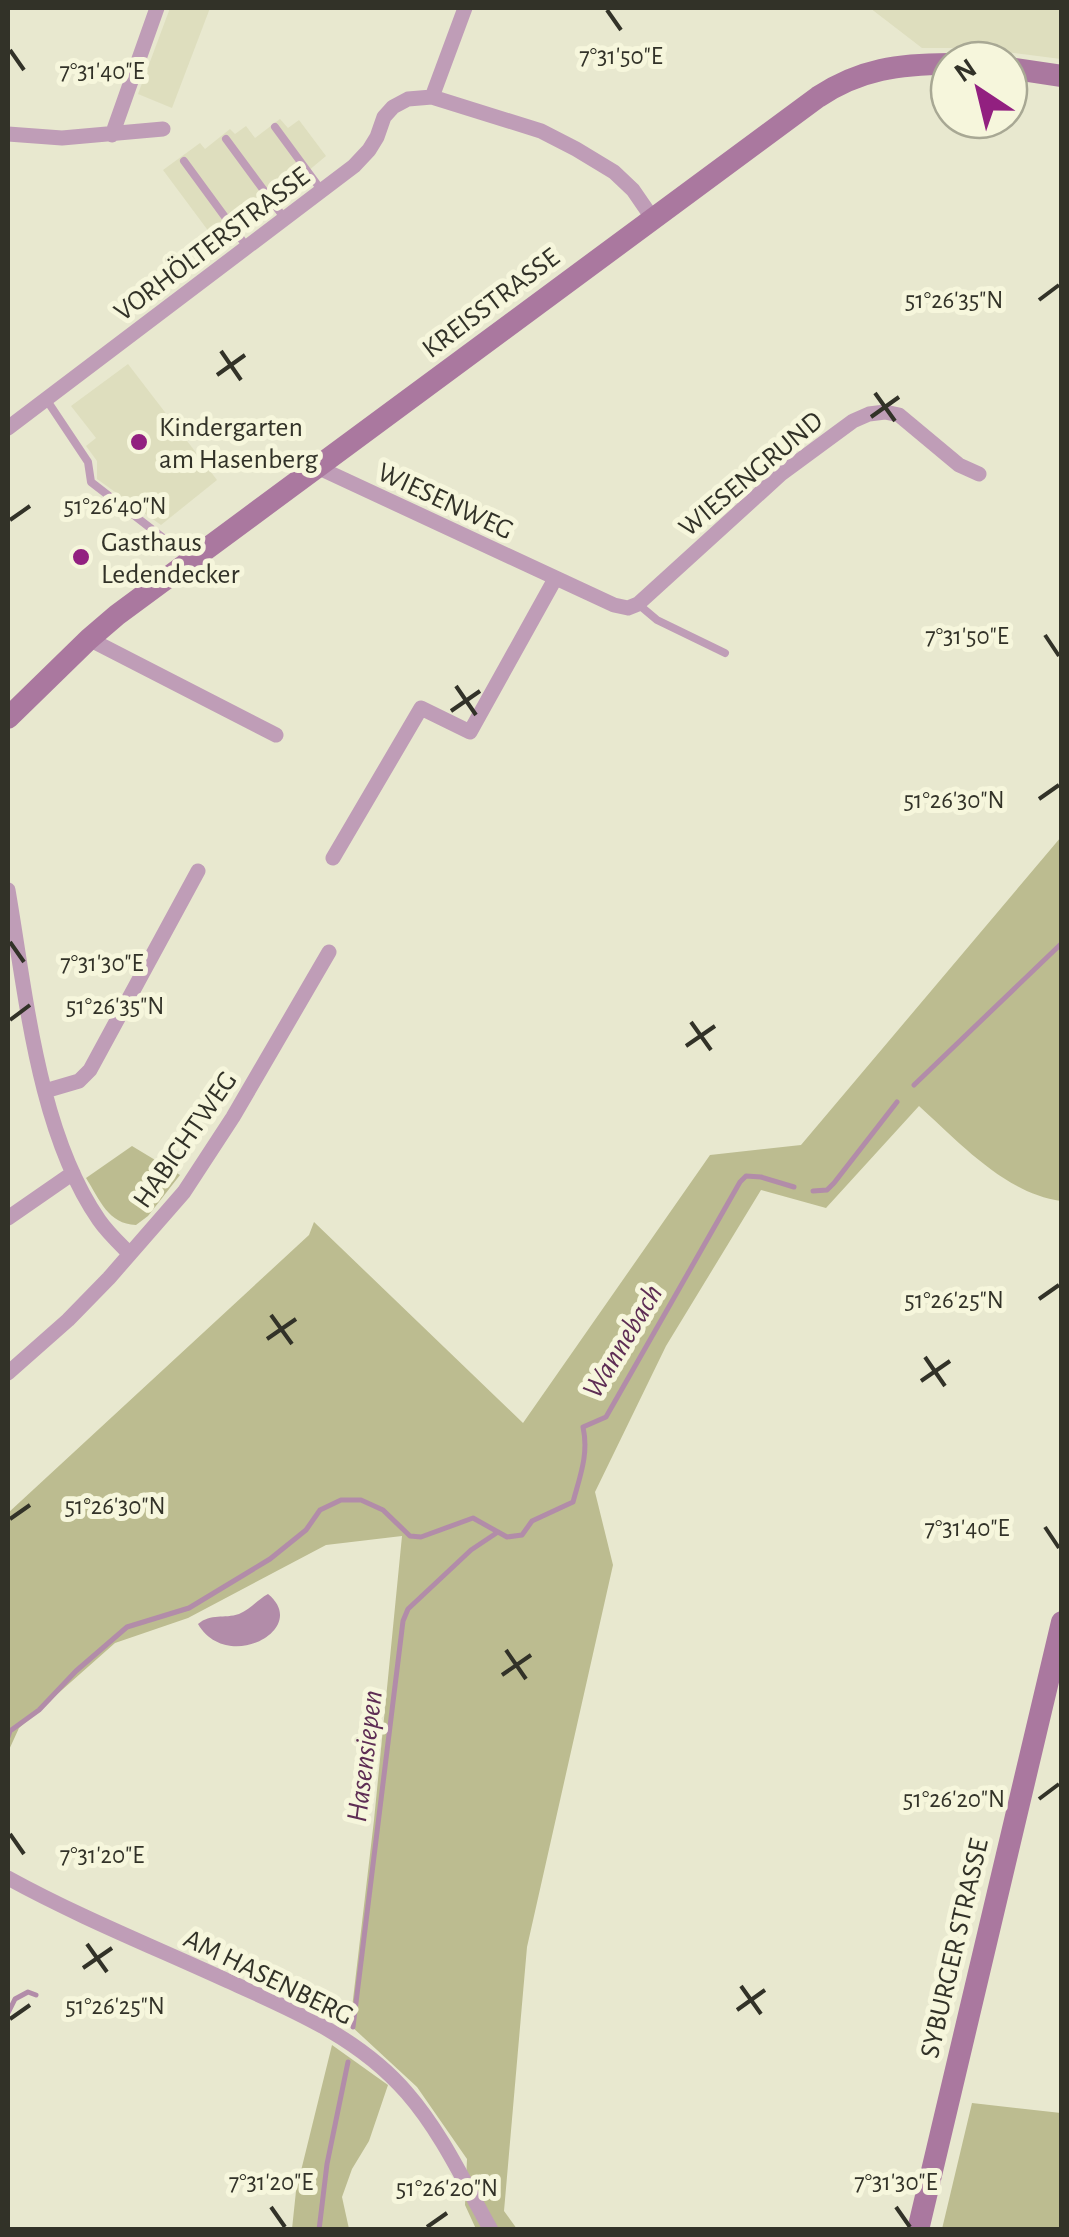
<svg xmlns="http://www.w3.org/2000/svg" width="1069" height="2237" font-family="'Alegreya Sans',sans-serif">
  <style>
    .built { fill: #dedebe }
    .green { fill: #bcbc90 }
    .water { fill: #b28ca9 }
    .lines { fill: none; stroke-linecap: round; stroke-linejoin: round }
    .stream { stroke: #b28ca9; stroke-width: 5 }
    .lane { stroke: #bf9db7; stroke-width: 8 }
    .street { stroke: #bf9db7; stroke-width: 15 }
    .secondary { stroke: #aa789f; stroke-width: 22 }
    .ticks { fill: none; stroke: #323228; stroke-width: 4 }
    .poi-dot { fill: #922080; stroke: #f6f6dc; stroke-width: 4 }
    .labels { text-anchor: middle; stroke-width: 10; stroke-linejoin: round; paint-order: stroke }
    .street-label { font-size: 28px; fill: #323228; stroke: #f6f6dc }
    .poi-label { font-size: 28px; fill: #323228; stroke: #f6f6dc; text-anchor: start }
    .water-label { font-size: 30px; font-style: italic; fill: #5e2d54; stroke: #f6f6dc }
    .ticks-label { font-size: 25px; text-anchor: middle; fill: #323228; stroke: #f6f6dc; stroke-width: 10; stroke-linejoin: round; paint-order: stroke }
  </style>
  <rect width="100%" height="100%" fill="#e8e8cf"/>
  <path class="built" d="M170,8H210L172,108L138,94Z
    M870,8H1061V59L974,48H922Z
    M280,119L288,128L299,120L326,156L290,186L294,193L221,248L163,170L200,143L205,149L230,129L235,134L246,126L255,138Z
    M128,364L217,480L161,525L97,479V461L86,446L96,438L71,406Z"/>
  <path class="green" d="M1061,837V1201C1005,1193 960,1143 919,1106L826,1208L761,1190L666,1346L595,1492L613,1565L527,1947L504,2211L517,2229H476L465,2205L467,2159L417,2087L350,2025L374,1820L402,1536L326,1545L188,1618L115,1643L19,1728L8,1752V1513L309,1235L314,1222L523,1423L710,1155L801,1145Z
    M132,1146L180,1175L148,1216L136,1225C108,1224 100,1200 86,1178Z
    M332,2045L388,2085L369,2141L352,2169L342,2197L349,2229H292L296,2191Z
    M972,2103L1061,2113V2229H942Z"/>
  <path class="water" d="M268,1594C311,1629 227,1674 198,1624C211,1613 224,1619 239,1614C251,1609 257,1600 268,1594Z"/>
  <g class="lines">
    <path class="stream" d="M914,1085L1062,943
      M813,1191L827,1190L834,1183L897,1102
      M8,1737L10,1731L39,1710L76,1671L127,1627L189,1608L270,1559L306,1530L320,1510L341,1500H361L383,1510L410,1536L421,1537L473,1518L507,1537L522,1535L532,1521L573,1502C580,1476 589,1454 583,1427L606,1417L740,1182L746,1176L761,1177L794,1187
      M8,2013L15,1999L28,1992L36,1995
      M353,2027L403,1621L408,1609L471,1550L498,1532
      M319,2230L327,2164L348,2062"/>
    <path class="lane" d="M275,127L322,191
      M226,139L285,219
      M184,161L247,247
      M46,399L88,462L91,482L162,537
      M638,604L657,620L725,653"/>
    <path class="street" d="M432,97L465,8
      M8,134L62,138L163,129
      M112,135L157,8
      M8,428L354,166L369,150L377,137L384,117L393,107L408,99L432,97L541,131L576,149L614,172L633,190L653,219
      M317,467L614,605L628,608L638,604L781,474L853,421L869,414L885,412L899,415L959,465L979,474
      M89,639L276,735
      M333,858L421,708L470,732L555,579
      M8,890C26,994 38,1132 99,1220C108,1233 119,1243 130,1254
      M45,1091L79,1081L90,1070L198,871
      M8,1218L73,1173
      M8,1373L68,1320L109,1278L184,1192L233,1117L329,952
      M8,1878C79,1917 154,1947 228,1981C293,2010 360,2038 407,2093C442,2133 465,2184 491,2230"/>
    <path class="secondary" d="M1009,68L1062,76
      M8,718L89,639L117,615L818,97C860,69 900,64 949,64
      M918,2230L1062,1622"/>
  </g>
  <path class="ticks" d="M607,10L621,30M10,50L24,70M1039,300L1059,285M221,351L241,380M217,375L245,355M875,393L895,421M871,417L899,397M10,520L30,506M1045,635L1059,656M456,686L476,715M451,711L480,691M1039,799L1059,785M10,942L24,962M10,1020L30,1005M691,1022L711,1050M686,1046L715,1026M1039,1299L1059,1285M271,1315L292,1344M267,1339L296,1319M925,1357L945,1386M921,1381L950,1361M10,1519L30,1505M1045,1527L1059,1548M506,1650L526,1679M502,1675L531,1655M1039,1799L1059,1784M10,1834L24,1854M87,1944L107,1972M83,1968L112,1948M741,1986L761,2014M737,2010L765,1990M10,2019L30,2005M271,2207L285,2227M896,2207L910,2227M427,2227L447,2213"/>
  <g class="poi-dot">
    <circle cx="139" cy="442" r="10"/>
    <circle cx="81" cy="557" r="10"/>
  </g>
  <g class="labels">
    <g class="street-label">
      <text transform="translate(211 243) rotate(-37)" y="10">VORHÖLTERSTRASSE</text>
      <text transform="translate(490 302) rotate(-37)" y="10">KREISSTRASSE</text>
      <text transform="translate(750 473) rotate(-40)" y="10">WIESENGRUND</text>
      <text transform="translate(446 500) rotate(25)" y="10">WIESENWEG</text>
      <text transform="translate(184 1139) rotate(-55)" y="10">HABICHTWEG</text>
      <text transform="translate(953 1948) rotate(-77)" y="10">SYBURGER STRASSE</text>
      <text transform="translate(269 1976) rotate(26)" y="10">AM HASENBERG</text>
    </g>
    <g class="poi-label">
      <text x="159" y="436">Kindergarten<tspan x="159" dy="32">am Hasenberg</tspan></text>
      <text x="101" y="551">Gasthaus<tspan x="101" dy="32">Ledendecker</tspan></text>
    </g>
    <g class="water-label">
      <text transform="translate(622 1341) rotate(-59)" y="10">Wannebach</text>
      <text transform="translate(364 1756) rotate(-83)" y="10">Hasensiepen</text>
    </g>
  </g>
  <g class="ticks-label">
    <text x="621" y="64">7°31'50"E</text>
    <text x="102" y="79">7°31'40"E</text>
    <text x="954" y="308">51°26'35"N</text>
    <text x="115" y="514">51°26'40"N</text>
    <text x="967" y="644">7°31'50"E</text>
    <text x="954" y="808">51°26'30"N</text>
    <text x="102" y="971">7°31'30"E</text>
    <text x="115" y="1014">51°26'35"N</text>
    <text x="954" y="1308">51°26'25"N</text>
    <text x="115" y="1514">51°26'30"N</text>
    <text x="967" y="1536">7°31'40"E</text>
    <text x="954" y="1807">51°26'20"N</text>
    <text x="102" y="1863">7°31'20"E</text>
    <text x="115" y="2014">51°26'25"N</text>
    <text x="271" y="2190">7°31'20"E</text>
    <text x="896" y="2190">7°31'30"E</text>
    <text x="447" y="2196">51°26'20"N</text>
  </g>
  <rect width="1069" height="2237" fill="none" stroke="#323228" stroke-width="20"/>
  <g transform="translate(979 90) rotate(325)"><circle r="48" fill="#f6f6dc" stroke="#a8a894" stroke-width="2.5"/>
  <path d="M0-8L18 38L0 25L-18 38Z" fill="#922080"/>
  <text y="-15" font-size="28" font-weight="bold" text-anchor="middle" fill="#323228">N</text>
  </g>
</svg>
